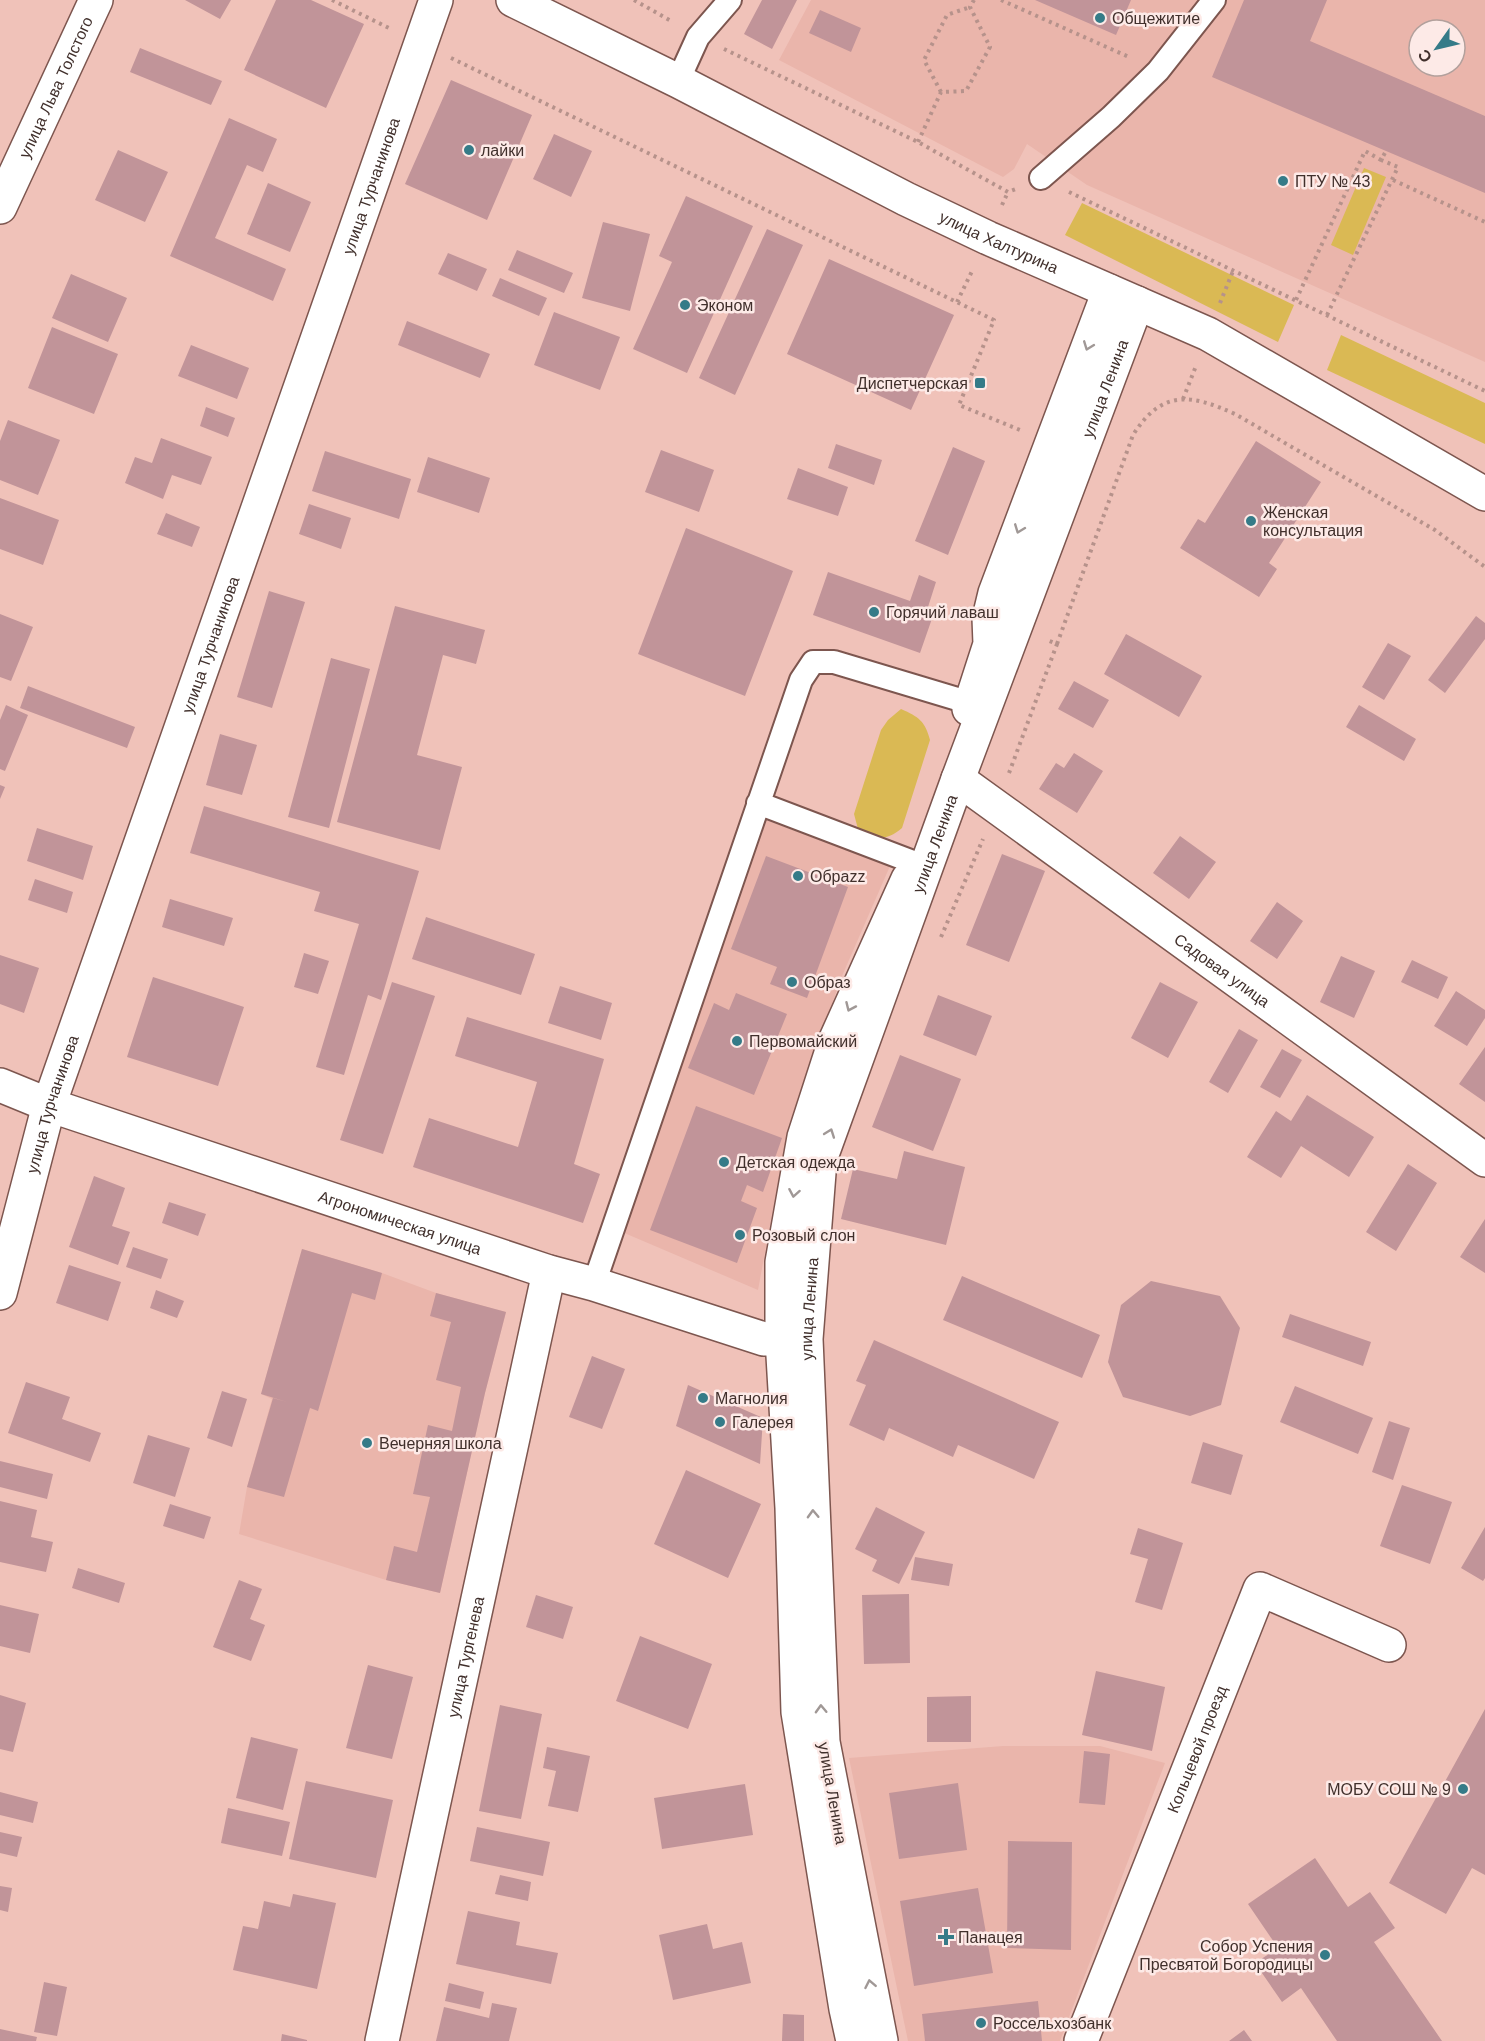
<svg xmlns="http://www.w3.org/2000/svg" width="1485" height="2041" font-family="Arial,sans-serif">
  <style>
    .built { fill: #eab5ab; fill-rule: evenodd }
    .green { fill: #dab954 }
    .building { fill: #c19499 }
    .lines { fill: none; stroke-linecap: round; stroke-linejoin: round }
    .service-casing { stroke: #7d564f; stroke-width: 26 }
    .minor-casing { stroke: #7d564f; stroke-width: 36 }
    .tertiary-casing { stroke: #7d564f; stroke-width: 36 }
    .path { stroke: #b6928b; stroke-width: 4; stroke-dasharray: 3 4.5; stroke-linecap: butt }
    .service { stroke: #fff; stroke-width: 22 }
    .minor { stroke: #fff; stroke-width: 33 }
    .tertiary { stroke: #fff; stroke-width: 33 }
    .oneway { stroke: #a09896 }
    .poi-dot { fill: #357b88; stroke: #fdeae7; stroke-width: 2 }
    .labels { text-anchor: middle; stroke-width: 5; stroke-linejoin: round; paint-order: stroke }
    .poi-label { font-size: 16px; fill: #41302c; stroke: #fdeae7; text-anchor: start }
    .street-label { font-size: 16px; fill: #41302c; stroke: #fdeae7 }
  </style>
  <rect width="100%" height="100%" fill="#f0c2b9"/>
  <path class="built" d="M811,0H1485V362L1087,185L1027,144L1014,169L1003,177L779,60ZM1419,30H1455V66H1419Z
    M763,819L890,866L842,976L788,1127L758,1290L622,1232Z
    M302,1249L382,1273L436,1293L506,1312L485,1393L440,1593L386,1580L239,1534L247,1487L272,1399L261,1394Z
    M1003,1746H1100L1165,1763L1060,2041H908L849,1758Z"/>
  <path class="green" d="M1364,168L1386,177L1353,255L1331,245Z
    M1082,203L1294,305L1278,342L1065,235Z
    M1341,335L1485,403V444L1327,370Z
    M901,709C919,717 925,721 930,740L902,828C885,842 875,840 858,829L854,814L881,730L888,720Z"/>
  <path class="building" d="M185,0H231L220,19Z
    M276,0H311L364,24L326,108L244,70Z
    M762,0H797L772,49L744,34Z
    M1035,0H1131L1116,35Z
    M1244,0H1327L1310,41L1485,116V193L1212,77Z
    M820,10L861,28L851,52L809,33Z
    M140,48L222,81L211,105L130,72Z
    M451,80L532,115L487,220L405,184Z
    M229,118L277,139L263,172L247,165L215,238L286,269L273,301L170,256Z
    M554,134L592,151L571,197L533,179Z
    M118,150L168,172L145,222L95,200Z
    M268,183L311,202L290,252L247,234Z
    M686,196L753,226L687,373L633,349L672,262L659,256Z
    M603,222L650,234L630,311L582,298Z
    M767,229L803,245L735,395L699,378Z
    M517,250L573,273L564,293L508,270Z
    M448,253L487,269L477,291L438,274Z
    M829,259L954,315L911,410L787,354Z
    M71,274L127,298L108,342L52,318Z
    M500,278L547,298L539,316L492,296Z
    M554,312L620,337L600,390L534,365Z
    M407,321L490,354L480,378L398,345Z
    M52,327L118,354L94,414L28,388Z
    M191,345L249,368L237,399L178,376Z
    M206,407L235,418L228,437L200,426Z
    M8,420L60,440L38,495L0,480V441Z
    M161,438L212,457L201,485L172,475L163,499L125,483L135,457L152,463Z
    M1256,441L1321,482L1269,563L1277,569L1259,597L1180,548L1198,519L1205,523Z
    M836,444L882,460L874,485L828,468Z
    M953,447L985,461L948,555L915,541Z
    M661,450L714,470L699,512L645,492Z
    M325,451L411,479L399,519L312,491Z
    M428,457L490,478L479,513L417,492Z
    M798,468L848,487L838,516L787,499Z
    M0,498L59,520L43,565L0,549Z
    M309,504L351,518L341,549L299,534Z
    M166,513L200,527L192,547L157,534Z
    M686,528L793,571L745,696L638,654Z
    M828,572L910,601L919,575L936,582L928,607L935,610L920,653L813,615Z
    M269,591L305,602L272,708L237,697Z
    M395,606L485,630L476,664L443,655L417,755L462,767L440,850L337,822Z
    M0,614L33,627L11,681L0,677Z
    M1476,616L1485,623V639L1445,693L1428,680Z
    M1126,634L1202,676L1179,717L1104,674Z
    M1388,643L1411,656L1384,700L1362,687Z
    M331,658L370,669L329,828L288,817Z
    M1074,681L1109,700L1093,728L1058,709Z
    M28,686L135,727L127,748L20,708Z
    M6,705L28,715L5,771L0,769V720Z
    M1359,705L1416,739L1404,761L1346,727Z
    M220,734L257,745L242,795L206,785Z
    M1074,753L1103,771L1077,813L1039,789L1056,763L1064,768Z
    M0,785L5,787L0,799Z
    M204,806L419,871L381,1000L368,995L344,1075L316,1067L359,924L314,911L320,892L190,853Z
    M37,828L93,846L83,880L27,861Z
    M1180,836L1216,862L1189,899L1153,873Z
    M1002,854L1045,871L1009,962L966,945Z
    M766,856L848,887L807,998L770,984L777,967L731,949Z
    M35,879L73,892L67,913L28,900Z
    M170,899L233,918L224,946L162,927Z
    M1277,902L1303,921L1277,959L1250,941Z
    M426,917L535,954L521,995L412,959Z
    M304,953L329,961L318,994L294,987Z
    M0,955L39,968L24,1013L0,1004Z
    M1341,956L1375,971L1354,1018L1320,1002Z
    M1412,960L1448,977L1438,999L1401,982Z
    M153,977L244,1007L218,1086L127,1057Z
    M392,982L435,996L383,1154L340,1140Z
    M1160,982L1198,1002L1168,1058L1131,1038Z
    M560,986L612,1003L601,1040L548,1023Z
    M1456,991L1485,1010V1018L1467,1046L1434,1026Z
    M736,993L787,1014L754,1095L688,1068L714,1003L729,1010Z
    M938,995L992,1016L976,1056L923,1035Z
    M467,1017L604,1059L574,1164L600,1174L583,1223L413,1167L429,1118L518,1147L537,1082L455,1056Z
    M1239,1029L1258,1040L1228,1093L1209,1082Z
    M1485,1047V1102L1459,1084Z
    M1282,1049L1302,1060L1280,1098L1260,1087Z
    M900,1055L961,1079L933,1151L872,1127Z
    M1307,1095L1374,1137L1349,1177L1301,1146L1281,1178L1247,1157L1276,1111L1291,1121Z
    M696,1106L782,1138L763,1192L747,1185L741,1201L757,1208L737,1263L650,1230Z
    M904,1151L965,1167L946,1245L841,1219L853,1169L897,1179Z
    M1408,1164L1437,1183L1396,1251L1366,1232Z
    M94,1176L125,1188L112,1226L130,1232L118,1265L69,1247Z
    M169,1202L206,1214L198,1236L162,1223Z
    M1485,1219V1273L1460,1257Z
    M133,1247L168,1259L161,1279L126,1267Z
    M302,1249L382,1273L375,1300L352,1293L318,1411L310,1408L284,1497L247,1487L273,1398L287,1402L261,1394Z
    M69,1265L121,1282L108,1321L56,1303Z
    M962,1276L1100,1335L1082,1378L943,1320Z
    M1151,1281L1220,1296L1240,1328L1221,1405L1190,1416L1123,1397L1108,1362L1121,1305Z
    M156,1290L184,1301L177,1318L150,1308Z
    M436,1293L506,1312L485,1393L440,1593L386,1580L394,1546L417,1552L430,1497L413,1494L428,1425L452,1431L461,1387L436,1380L451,1322L430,1316Z
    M1290,1314L1371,1342L1363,1366L1282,1337Z
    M874,1340L1059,1422L1034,1479L958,1445L953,1457L889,1428L884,1441L849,1425L866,1385L856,1381Z
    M592,1356L625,1369L602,1429L569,1417Z
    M26,1382L70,1397L62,1419L101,1433L90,1462L8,1433Z
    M688,1385L763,1418L760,1464L676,1426Z
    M1295,1386L1373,1418L1358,1454L1280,1422Z
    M222,1391L247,1399L232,1447L207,1438Z
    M1389,1421L1410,1428L1393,1480L1372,1472Z
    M148,1435L190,1448L175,1497L133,1483Z
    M1203,1442L1243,1455L1231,1495L1191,1483Z
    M0,1461L53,1474L47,1499L0,1487Z
    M686,1470L761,1504L728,1578L654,1544Z
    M1402,1485L1452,1502L1430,1564L1380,1546Z
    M0,1501L37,1510L31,1537L53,1542L46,1572L0,1562Z
    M170,1504L211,1517L204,1539L163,1526Z
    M876,1507L925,1532L899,1584L872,1571L877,1560L855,1549Z
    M1485,1527V1578L1483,1581L1461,1568Z
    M1138,1528L1183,1543L1162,1610L1135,1602L1148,1559L1130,1554Z
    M915,1557L953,1564L949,1586L911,1580Z
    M78,1568L125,1583L119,1603L72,1588Z
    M239,1580L262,1589L250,1619L265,1625L251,1661L213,1647Z
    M909,1594L910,1663L864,1664L862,1595Z
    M536,1595L573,1607L563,1639L526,1627Z
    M0,1605L39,1614L30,1653L0,1646Z
    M640,1636L712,1664L688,1729L616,1701Z
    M368,1665L413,1677L392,1759L346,1748Z
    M1096,1671L1165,1687L1152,1751L1082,1735Z
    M0,1695L26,1703L13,1752L0,1749Z
    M971,1696V1742H927V1697Z
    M500,1705L542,1714L521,1819L479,1811Z
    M1485,1709V1875L1472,1868L1446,1914L1389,1883Z
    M251,1737L298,1749L283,1810L236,1798Z
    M547,1747L590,1756L578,1812L548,1806L556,1771L543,1768Z
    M1084,1751L1110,1754L1105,1805L1079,1803Z
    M306,1781L393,1800L376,1878L289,1859Z
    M958,1783L967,1850L899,1859L889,1793Z
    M745,1784L753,1835L662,1849L654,1798Z
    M0,1792L38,1802L33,1823L0,1815Z
    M228,1808L290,1822L282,1856L221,1843Z
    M477,1827L550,1842L543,1876L470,1861Z
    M0,1832L22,1837L17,1857L0,1853Z
    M1008,1841L1072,1842L1071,1950L1007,1948Z
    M1315,1858L1348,1907L1370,1892L1395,1928L1374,1942L1442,2041H1337L1301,1988L1282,2002L1255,1963L1278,1948L1248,1904Z
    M500,1875L531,1882L528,1901L495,1894Z
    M0,1886L12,1888L8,1912L0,1910Z
    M978,1888L993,1973L914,1986L900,1901Z
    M293,1894L336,1903L317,1989L233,1970L243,1926L258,1929L264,1901L290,1907Z
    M468,1911L520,1922L516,1945L558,1953L551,1984L456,1964Z
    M707,1924L713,1949L742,1942L751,1983L673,2000L659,1935Z
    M44,1982L67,1987L57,2036L34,2032Z
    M449,1983L484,1992L480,2009L445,2001Z
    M1038,2001L1042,2041H925L922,2014Z
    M492,2003L517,2008L509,2041H436L444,2007L489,2018Z
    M783,2014L804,2015V2041H782Z
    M0,2029L37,2037L36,2041H0Z
    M1244,2030L1252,2041H1229Z
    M282,2034L307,2040V2041H281Z"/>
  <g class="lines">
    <defs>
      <path id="service" d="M678,81L698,37L730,0
        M1041,178L1111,117L1158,71L1214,0
        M758,803L926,867
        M594,1284L801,680L813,662H834L984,707"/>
      <g id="minor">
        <path id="s1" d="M0,207L96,0"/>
        <path d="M969,709L990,644L989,618L995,593L1109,291"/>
        <path id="s2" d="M958,779L1485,1160"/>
        <path id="s3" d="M0,1085L49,1105L549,1272L594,1284L764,1339H803"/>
        <path id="s4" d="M0,1293L49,1105L436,0"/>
        <path id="s5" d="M382,2041L549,1272"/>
        <path d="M853,2041L846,2009L798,1712L792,1508L782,1339V1262L804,1137L835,1041L908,879"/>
        <path id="s6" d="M1081,2041L1260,1589L1389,1645"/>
      </g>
      <g id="tertiary">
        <path id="s7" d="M513,0L678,81L906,199L988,238L1208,334L1485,494"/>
        <path id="s8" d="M881,2041L823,1742L806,1339L820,1160L958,779L1137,303"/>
      </g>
    </defs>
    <use href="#service" class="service-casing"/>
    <use href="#minor" class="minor-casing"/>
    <use href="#tertiary" class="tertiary-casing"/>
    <path class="path" d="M332,0L391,29
      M634,0L673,22
      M1001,0L1129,57
      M724,49L918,142L1008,192L1016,189
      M451,58L994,320L959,405L1020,430
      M941,92L924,60L947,15L970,7
      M918,142L941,92L966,91L990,47L970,7L974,0
      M1393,180L1485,222
      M1069,192L1485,391
      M1002,205L1008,192
      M1296,300L1365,151L1381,160
      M957,302L973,269
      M1220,303L1233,271
      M1327,315L1398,167L1381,160L1386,151
      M1183,399L1196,366
      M1057,644L1133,435C1162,389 1191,394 1235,414L1435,530L1485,567
      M1009,773L1057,644L1047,640
      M941,937L983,839"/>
    <use href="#service" class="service"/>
    <use href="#minor" class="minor"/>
    <use href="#tertiary" class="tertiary"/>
  </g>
  <defs><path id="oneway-chevron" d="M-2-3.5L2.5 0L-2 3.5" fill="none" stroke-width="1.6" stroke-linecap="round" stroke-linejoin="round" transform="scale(1.5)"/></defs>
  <g class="oneway">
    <use href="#oneway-chevron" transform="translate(1088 346) rotate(111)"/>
    <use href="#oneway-chevron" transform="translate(1019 529) rotate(111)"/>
    <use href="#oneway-chevron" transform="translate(850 1007) rotate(114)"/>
    <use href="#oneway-chevron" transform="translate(830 1133) rotate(-70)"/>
    <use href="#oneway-chevron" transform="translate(794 1193) rotate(100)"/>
    <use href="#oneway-chevron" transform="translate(813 1514) rotate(-92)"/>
    <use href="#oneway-chevron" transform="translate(821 1709) rotate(-92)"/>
    <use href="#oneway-chevron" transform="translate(870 1984) rotate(-101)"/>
  </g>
  <g class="poi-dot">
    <circle cx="1100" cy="18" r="6"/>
    <circle cx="469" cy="150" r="6"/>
    <circle cx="1283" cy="181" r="6"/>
    <circle cx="685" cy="305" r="6"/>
    <rect x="974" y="377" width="12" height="12" rx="3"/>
    <circle cx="1251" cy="521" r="6"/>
    <circle cx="874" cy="612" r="6"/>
    <circle cx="798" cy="876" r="6"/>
    <circle cx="792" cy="982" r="6"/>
    <circle cx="737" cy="1041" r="6"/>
    <circle cx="724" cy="1162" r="6"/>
    <circle cx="740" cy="1235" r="6"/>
    <circle cx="703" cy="1398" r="6"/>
    <circle cx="720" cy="1422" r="6"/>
    <circle cx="367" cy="1443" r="6"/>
    <circle cx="1463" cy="1789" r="6"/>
    <path d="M943 1928h6v6h6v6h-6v6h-6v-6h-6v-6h6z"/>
    <circle cx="1325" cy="1955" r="6"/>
    <circle cx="981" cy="2023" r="6"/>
  </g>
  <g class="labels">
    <g class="poi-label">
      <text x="1112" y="24">Общежитие</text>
      <text x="481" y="156">лайки</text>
      <text x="1295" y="187">ПТУ № 43</text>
      <text x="697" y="311">Эконом</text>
      <text x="968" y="389" text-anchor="end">Диспетчерская</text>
      <text x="1263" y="518">Женская<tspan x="1263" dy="18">консультация</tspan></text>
      <text x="886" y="618">Горячий лаваш</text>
      <text x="810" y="882">Обраzz</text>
      <text x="804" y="988">Образ</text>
      <text x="749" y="1047">Первомайский</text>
      <text x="736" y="1168">Детская одежда</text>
      <text x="752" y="1241">Розовый слон</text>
      <text x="715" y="1404">Магнолия</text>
      <text x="732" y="1428">Галерея</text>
      <text x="379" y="1449">Вечерняя школа</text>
      <text x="1451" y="1795" text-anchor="end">МОБУ СОШ № 9</text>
      <text x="958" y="1943">Панацея</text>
      <text x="1313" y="1952" text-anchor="end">Собор Успения<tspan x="1313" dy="18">Пресвятой Богородицы</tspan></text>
      <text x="993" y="2029">Россельхозбанк</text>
    </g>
    <g class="street-label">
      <text dy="6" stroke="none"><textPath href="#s1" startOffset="132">улица Льва Толстого</textPath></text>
      <text dy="6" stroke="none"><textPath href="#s4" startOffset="1168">улица Турчанинова</textPath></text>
      <text dy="6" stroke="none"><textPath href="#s7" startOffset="543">улица Халтурина</textPath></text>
      <text dy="6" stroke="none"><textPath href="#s8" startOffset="1710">улица Ленина</textPath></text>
      <text dy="6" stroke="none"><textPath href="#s4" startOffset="682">улица Турчанинова</textPath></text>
      <text dy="6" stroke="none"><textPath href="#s8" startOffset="1224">улица Ленина</textPath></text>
      <text dy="6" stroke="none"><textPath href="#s2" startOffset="326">Садовая улица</textPath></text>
      <text dy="6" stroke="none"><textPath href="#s4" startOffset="196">улица Турчанинова</textPath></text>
      <text dy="6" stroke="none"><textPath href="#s3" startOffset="423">Агрономическая улица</textPath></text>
      <text dy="6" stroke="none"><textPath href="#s8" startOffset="738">улица Ленина</textPath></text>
      <text dy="6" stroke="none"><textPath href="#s5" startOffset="393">улица Тургенева</textPath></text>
      <text dy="6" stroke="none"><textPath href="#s6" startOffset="314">Кольцевой проезд</textPath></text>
      <text transform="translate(833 1793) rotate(80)" y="6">улица Ленина</text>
    </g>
  </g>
  <g transform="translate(1437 48) rotate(236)"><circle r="28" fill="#fdeae7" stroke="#b2a09c" stroke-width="1.5"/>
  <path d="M0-4.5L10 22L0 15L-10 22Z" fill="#357b88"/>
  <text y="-9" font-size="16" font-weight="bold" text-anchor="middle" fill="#41302c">С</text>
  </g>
</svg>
